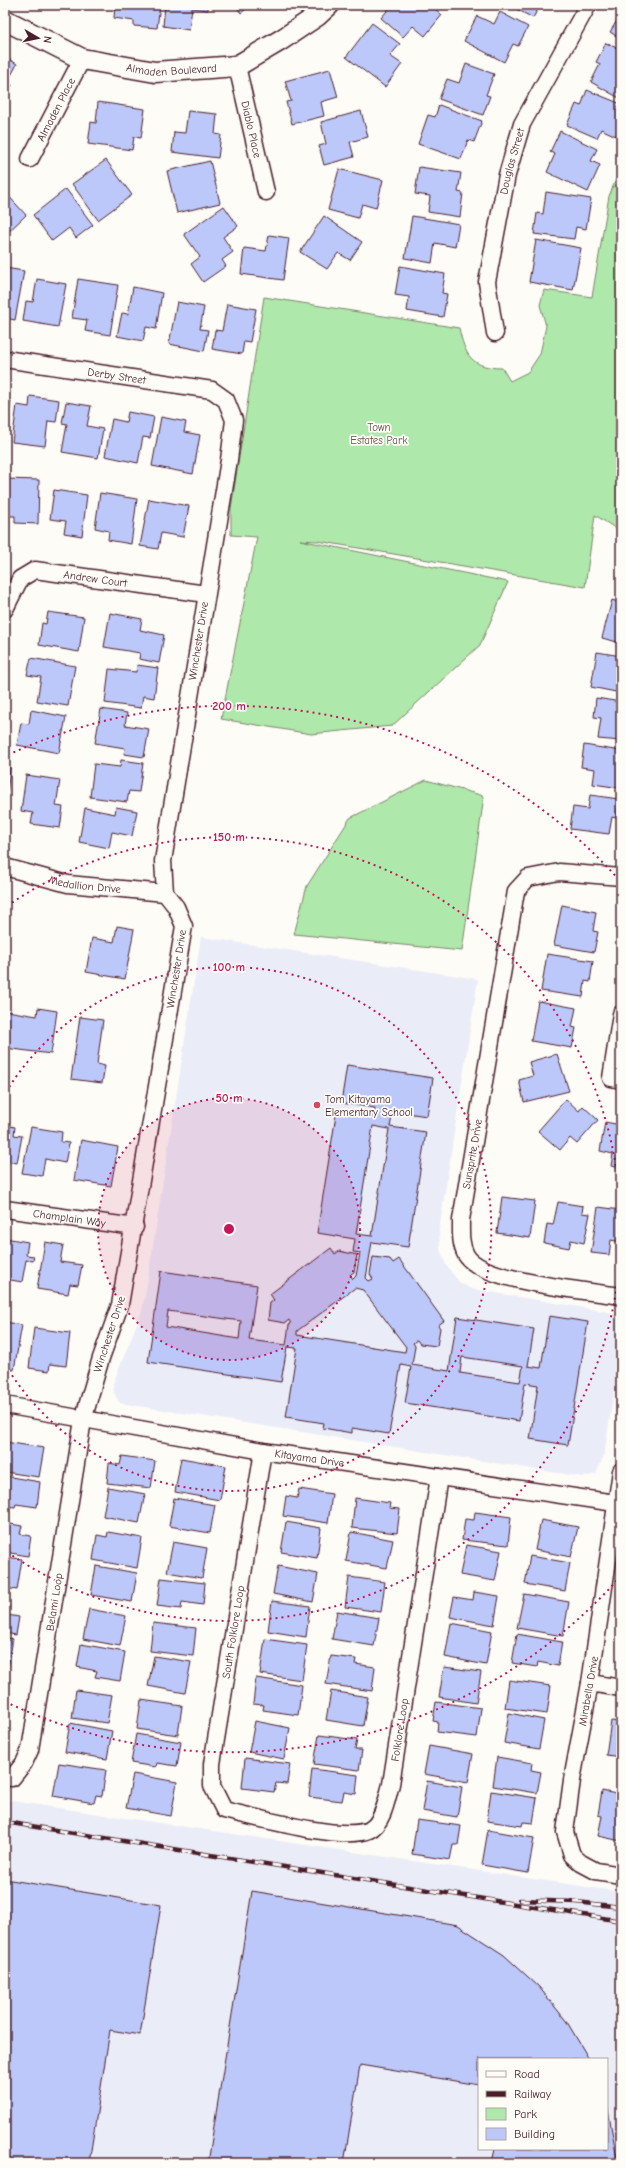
<svg xmlns="http://www.w3.org/2000/svg" width="626" height="2168" font-family="'Comic Neue',sans-serif">
  <style>
    .built { fill: #eaecf8; fill-rule: evenodd }
    .green { fill: #afe8ab; stroke: #7c846b }
    .building { fill: #bdc8fa; stroke: #4a1f2b; fill-rule: evenodd }
    .lines { fill: none; stroke-linecap: round; stroke-linejoin: round }
    .minor-casing { stroke: #4a1f2b; stroke-width: 19 }
    .tertiary-casing { stroke: #4a1f2b; stroke-width: 23 }
    .minor { stroke: #fdfcf7; stroke-width: 16 }
    .tertiary { stroke: #fdfcf7; stroke-width: 20 }
    .rail-casing { stroke: #4a1f2b; stroke-width: 4.5 }
    .rail { stroke: #fdfcf7; stroke-width: 3; stroke-dasharray: 9; stroke-linecap: butt }
    .ring { fill: none; stroke: #c2185b; stroke-width: 2; stroke-dasharray: 2 4 }
    .poi-dot { fill: #d1495b; stroke: #fdfcf7; stroke-width: 1.5 }
    .labels { text-anchor: middle; stroke-width: 3.5; stroke-linejoin: round; paint-order: stroke }
    .street-label { font-size: 11px; fill: #4a1f2b; stroke: #fdfcf7 }
    .park-label { font-size: 11px; fill: #63514b; stroke: #fdfcf7 }
    .poi-label { font-size: 11px; fill: #4a1f2b; stroke: #fdfcf7; text-anchor: start }
    .centre { fill: #c2185b; stroke: #fdfcf7; stroke-width: 2 }
    .ring-label { font-size: 12px; text-anchor: middle; font-weight: bold; fill: #c2185b; stroke: #fdfcf7; stroke-width: 3.5; stroke-linejoin: round; paint-order: stroke }
  </style>
  <rect width="100%" height="100%" fill="#fdfcf7"/>
  <filter id="ink" filterUnits="userSpaceOnUse"><feTurbulence type="fractalNoise" baseFrequency=".025" numOctaves="2"/><feDisplacementMap in="SourceGraphic" scale="8" xChannelSelector="R" yChannelSelector="G"/><feConvolveMatrix kernelMatrix="1 2 1 2 8 2 1 2 1" color-interpolation-filters="sRGB"/></filter>
  <g filter="url(#ink)">
    <path class="built" d="M201,937L478,979L439,1230L440,1249L446,1265L459,1282L471,1289L597,1310L612,1313L619,1318L621,1322V1347L604,1455L596,1474L583,1477L120,1403L114,1393L113,1384L142,1311L147,1285Z
      M5,1800L621,1892V2163H5ZM479,2059H607V2149H479Z"/>
    <path class="green" d="M621,167V532L595,515L585,587L318,541L300,540L508,582L480,645L392,726L311,734L221,719L257,537L231,535V509L264,297L459,328C465,355 471,368 502,368L510,381L528,372L540,354L546,326L540,305L544,290L592,297L609,196Z
      M426,780L484,796L462,951L294,934L307,886L350,818Z"/>
    <path class="building" d="M115,5H160L157,28L134,26V21L114,18Z
      M165,5H208V10L192,8L189,30L163,26Z
      M235,5H251L241,13Z
      M392,5H431L442,15L425,36L413,26L403,37L381,18Z
      M509,5H540L533,18Z
      M500,12L528,27L518,46L513,44L504,62L464,41L477,16L494,24Z
      M621,14V39L610,32Z
      M372,23L400,44L390,56L402,64L385,87L346,57Z
      M606,43L621,50V99L591,82L600,64L596,62Z
      M5,57L17,64L7,83L12,85L5,98Z
      M466,64L494,74L486,95L490,96L483,115L439,99L447,79L459,83Z
      M330,69L338,97L321,102L324,116L292,124L286,102L291,101L285,81Z
      M587,90L621,104V124L616,136L601,129L597,138L567,125L576,104L581,106Z
      M98,102L145,109L141,138L134,137L132,150L88,144L91,122L96,123Z
      M439,105L482,121L474,142L468,140L461,159L418,144L428,115L435,117Z
      M188,111L217,114L215,134L221,135L218,158L172,152L174,132L185,133Z
      M361,111L368,137L350,142L354,157L324,165L319,146L326,144L321,122Z
      M560,131L597,149L591,161L600,165L588,192L547,172L555,154L550,152Z
      M106,160L132,195L98,220L72,184Z
      M210,161L220,203L177,213L167,171Z
      M419,167L461,173L458,192L463,193L460,217L428,212L430,196L415,194Z
      M339,169L383,180L376,208L362,204L358,218L328,210Z
      M66,189L93,225L76,238L69,228L52,241L33,215Z
      M5,192L26,215L5,235Z
      M546,192L591,199L586,229L576,227L574,239L534,234L537,213L543,214Z
      M224,206L238,226L223,237L233,252L222,260L226,266L203,282L191,264L200,257L184,234Z
      M324,216L362,242L350,260L338,253L327,269L300,252Z
      M412,216L459,224L455,247L435,243L432,263L405,258Z
      M269,235L289,238L283,280L241,274L244,248L266,251Z
      M536,240L581,248L573,290L529,282Z
      M400,266L445,274L442,293L447,294L443,317L407,311L409,297L395,295Z
      M5,268L24,271L15,320L5,318Z
      M37,279L66,284L58,327L23,321L26,301L33,302Z
      M78,279L118,285L110,335L85,331L87,320L72,318Z
      M133,287L162,293L156,329L146,327L143,341L117,336L122,313L128,314Z
      M177,302L204,307L200,329L208,330L204,351L169,344Z
      M227,304L256,309L250,342L244,341L242,354L212,349L215,330L222,331Z
      M30,396L59,400L56,422L48,421L45,446L12,442L17,405L29,407Z
      M5,401H11L5,440Z
      M66,402L91,406L87,426L103,429L98,458L62,452L67,424L62,423Z
      M128,412L154,417L150,438L143,437L138,463L105,456L112,419L126,422Z
      M161,417L186,422L184,432L200,435L193,474L152,466Z
      M5,479L39,480L38,524L15,523V516H5Z
      M54,490L87,495L82,536L64,533L66,521L50,519Z
      M100,493L137,499L131,544L108,540L109,531L95,528Z
      M149,499L189,506L183,537L161,533L158,549L140,546Z
      M612,600L621,603V643L602,638Z
      M48,612L84,617L79,652L39,645L42,623L46,624Z
      M110,613L142,619L140,630L164,635L159,663L139,659L140,653L104,647Z
      M597,652L621,656V693L591,687Z
      M31,658L75,666L68,706L37,701L41,677L27,675Z
      M137,665L158,668L154,698L143,696L141,708L105,703L109,669L136,672Z
      M596,698L621,702V741L598,739L601,718L594,717Z
      M101,709L127,713L125,725L149,729L144,757L124,754L125,748L95,743Z
      M31,710L66,717L59,753L17,745L21,723L29,724Z
      M584,745L621,751V788L593,784L595,769L581,767Z
      M121,760L143,763L139,792L129,791L127,802L90,797L94,764L120,767Z
      M5,767L10,768L7,795H5Z
      M26,775L60,780L56,806L63,807L60,828L31,824L33,813L21,811Z
      M590,795L619,799L616,818L612,817L609,834L570,829L573,807L588,809Z
      M116,807L137,811L132,836L112,832L109,848L79,842L85,808L115,814Z
      M562,905L596,912L593,931L598,932L594,952L554,945Z
      M117,926L134,929L125,979L86,972L92,938L114,942Z
      M547,954L593,961L590,982L585,981L583,997L541,991Z
      M538,1001L576,1008L572,1027L576,1028L572,1048L531,1041Z
      M38,1008L57,1011L51,1054L5,1048L7,1011L37,1016Z
      M80,1017L103,1020L97,1064L105,1066L102,1083L71,1079Z
      M557,1054L569,1091L524,1102L519,1080L533,1076L529,1062Z
      M347,1065L433,1078L427,1116L393,1111L390,1127L426,1132L408,1247L372,1242L366,1278L369,1281L373,1279L370,1274L373,1257L390,1259L393,1263L399,1259L444,1321L438,1325L440,1328L437,1346L420,1344L417,1340L413,1343L415,1346L412,1365L449,1371L457,1317L534,1329L528,1366L541,1368L549,1316L588,1322L568,1445L530,1439L538,1385L525,1383L519,1421L405,1403L411,1367L401,1365L389,1434L352,1428V1433L323,1428L324,1423L286,1417L297,1348L287,1347L281,1382L148,1362L161,1271L257,1285L249,1340L286,1345L289,1325L291,1324L289,1320L285,1323L268,1320L270,1303L274,1300L270,1294L331,1248L335,1254L339,1251L357,1255L354,1272L350,1275L353,1279L356,1276L360,1253L353,1252L355,1239L317,1233L337,1109L373,1115L375,1108L341,1103ZM373,1126L389,1129L372,1236L356,1234ZM355,1288L363,1290L406,1347L405,1352L297,1335V1331ZM168,1311L241,1321L239,1339L166,1327ZM462,1357L523,1366L520,1382L460,1373Z
      M566,1099L579,1111L583,1106L598,1120L577,1144L570,1138L560,1150L538,1131Z
      M605,1122L621,1125V1168L611,1166L613,1154L600,1151Z
      M5,1125L15,1127L14,1135L22,1136L17,1163L5,1161Z
      M31,1127L62,1132L61,1142L69,1143L65,1163L45,1159L42,1176L22,1173Z
      M81,1140L118,1147L111,1186L74,1180Z
      M502,1197L535,1201L530,1238L497,1233Z
      M558,1202L583,1206L582,1213L590,1214L584,1243L571,1240L569,1248L544,1243L547,1224L553,1225Z
      M598,1207L621,1210V1242L611,1240L609,1255L591,1253Z
      M5,1238L28,1242L26,1255L34,1256L33,1261L26,1260L22,1282L5,1279Z
      M45,1242L63,1245L60,1262L82,1265L78,1285L70,1284L68,1294L37,1289Z
      M5,1322L22,1325L14,1370L5,1368Z
      M34,1328L70,1333L66,1366L50,1364L49,1371L29,1368Z
      M5,1442L44,1448L39,1477L5,1472Z
      M122,1456L155,1461L151,1488L107,1483L109,1463L120,1465Z
      M181,1458L226,1466L220,1500L175,1492Z
      M5,1476L40,1482L37,1507L16,1504L15,1507L5,1506Z
      M108,1487L145,1494L139,1523L103,1516Z
      M299,1489L332,1494L328,1523L283,1516L286,1496L297,1498Z
      M174,1498L215,1505L210,1533L169,1526Z
      M355,1498L390,1503L389,1508L400,1509L397,1533L352,1528Z
      M475,1512L511,1517L508,1545L462,1540L465,1519L474,1520Z
      M541,1520L578,1527L571,1557L535,1550Z
      M286,1522L321,1528L317,1558L281,1552Z
      M5,1523L22,1526L20,1534L31,1536L28,1556L5,1552Z
      M108,1532L142,1538L137,1568L93,1560L97,1535L107,1537Z
      M351,1532L393,1540L387,1568L346,1561Z
      M173,1542L207,1548L202,1578L167,1572Z
      M466,1545L501,1551L495,1581L460,1575Z
      M530,1556L570,1563L565,1591L525,1584Z
      M5,1557L22,1559L17,1590L5,1588Z
      M96,1566L137,1573L132,1602L91,1595Z
      M278,1566L318,1574L313,1602L273,1594Z
      M349,1577L385,1582L381,1612L345,1607Z
      M161,1578L205,1583L203,1605L182,1602L181,1609L157,1606Z
      M474,1592L499,1596L494,1625L450,1617L454,1597L473,1600Z
      M524,1594L569,1602L563,1636L517,1628Z
      M272,1601L310,1606L306,1637L268,1631Z
      M5,1605L9,1606L7,1615L19,1617L16,1635L5,1633Z
      M89,1609L126,1616L120,1646L83,1639Z
      M337,1611L379,1618L374,1646L332,1639Z
      M153,1623L196,1628L193,1656L150,1651Z
      M451,1623L492,1631L486,1665L445,1657Z
      M517,1634L562,1642L558,1666L538,1662L537,1667L512,1663Z
      M5,1638L13,1639L8,1668H5Z
      M265,1639L307,1645L302,1680L260,1674Z
      M81,1644L125,1652L120,1681L95,1677L97,1671L77,1667Z
      M154,1656L191,1662L185,1693L148,1686Z
      M331,1656L356,1659L355,1664L375,1667L372,1691L326,1684Z
      M444,1667L481,1672L476,1703L439,1697Z
      M256,1678L302,1685L298,1715L263,1710L264,1705L253,1704Z
      M509,1680L551,1686L547,1714L505,1708Z
      M76,1690L112,1695L107,1723L72,1718Z
      M331,1691L368,1697L363,1726L326,1720Z
      M141,1700L182,1706L178,1735L137,1729Z
      M436,1702L481,1708L477,1737L437,1732L438,1722L433,1721Z
      M509,1713L544,1720L539,1749L504,1743Z
      M255,1721L290,1728L284,1759L249,1752Z
      M611,1721L621,1722V1757L606,1755Z
      M70,1723L112,1731L107,1759L65,1752Z
      M136,1734L181,1742L177,1766L157,1763L156,1767L131,1763Z
      M319,1735L357,1740L355,1750H362L359,1770L314,1764Z
      M429,1746L473,1754L468,1782L424,1774Z
      M497,1757L532,1763L531,1770L541,1772L537,1793L493,1786Z
      M245,1758L290,1764L287,1784L276,1783L274,1792L242,1788Z
      M59,1763L106,1770L102,1796L96,1795L94,1803L53,1796Z
      M312,1769L358,1775L356,1794L344,1792L342,1801L309,1797Z
      M133,1774L177,1782L171,1816L126,1808Z
      M427,1781L462,1787L457,1817L422,1811Z
      M491,1791L537,1798L533,1823L523,1822L522,1826L487,1821Z
      M602,1791L621,1795V1841L598,1836L602,1816L598,1815Z
      M417,1820L461,1826L458,1845H453L450,1860L412,1854Z
      M488,1830L534,1838L528,1873L482,1865Z
      M5,1879L161,1905L140,2035L110,2030L89,2163H5Z
      M252,1891L458,1925L504,1955L539,1987L567,2022L589,2059H479V2085L360,2065L344,2163H208Z
      M607,2105L618,2163H492L495,2149H607Z"/>
    <g class="lines">
      <defs>
        <g id="minor">
          <path id="s1" d="M237,66L266,192"/>
          <path id="s2" d="M30,159L82,59"/>
          <path id="s3" d="M495,333L487,282L507,175L522,124L588,5"/>
          <path id="s4" d="M5,359L212,390L226,400L234,420L229,460L163,861L165,893L176,907L184,926L120,1305L101,1358L83,1420L30,1750L24,1763L12,1778L5,1777"/>
          <path id="s5" d="M5,609L20,579L35,570L206,594"/>
          <path id="s6" d="M5,867L68,884L165,893"/>
          <path d="M621,877L559,872L528,878L516,891L461,1220C461,1232 460,1244 466,1255C481,1282 590,1291 621,1296"/>
          <path d="M621,1014L611,1078L621,1080"/>
          <path id="s7" d="M5,1209L135,1227"/>
          <path id="s8" d="M5,1405L263,1451L615,1503"/>
          <path id="s9" d="M263,1451L212,1764V1786L224,1810C255,1817 342,1842 369,1830C383,1824 387,1798 391,1784L439,1477"/>
          <path d="M621,1471L590,1683L572,1780L565,1832L572,1855L581,1863L596,1871L621,1875"/>
          <path d="M590,1683L621,1688"/>
        </g>
        <g id="tertiary">
          <path id="s10" d="M5,20L82,59L155,72L237,66L281,40L317,16L329,5"/>
        </g>
      </defs>
      <use href="#minor" class="minor-casing"/>
      <use href="#tertiary" class="tertiary-casing"/>
      <use href="#minor" class="minor"/>
      <use href="#tertiary" class="tertiary"/>
      <defs>
        <path id="rail" d="M5,1822L621,1921
          M520,1900L576,1902L621,1907"/>
      </defs>
      <use href="#rail" class="rail-casing"/>
      <use href="#rail" class="rail"/>
    </g>
  </g>
  <circle cx="229" cy="1229" r="131" fill="#c2185b" fill-opacity=".12"/>
  <g class="ring">
    <circle cx="229" cy="1229" r="131"/>
    <path d="M6 1092A262 262 0 1 1 6 1366"/>
    <path d="M621 1232A392 392 0 0 1 7 1552M7 906A392 392 0 0 1 621 1226"/>
    <path d="M621 1576A523 523 0 0 1 8 1703M8 755A523 523 0 0 1 621 882"/>
  </g>
  <circle class="poi-dot" cx="317" cy="1105" r="4"/>
  <g class="labels">
    <g class="street-label">
      <text dy="4" stroke="none"><textPath href="#s10" startOffset="177">Almaden Boulevard</textPath></text>
      <text dy="4" stroke="none"><textPath href="#s2" startOffset="56">Almaden Place</textPath></text>
      <text dy="4" stroke="none"><textPath href="#s1" startOffset="65">Diablo Place</textPath></text>
      <text dy="4" stroke="none"><textPath href="#s3" startOffset="175">Douglas Street</textPath></text>
      <text dy="4" stroke="none"><textPath href="#s4" startOffset="113">Derby Street</textPath></text>
      <text dy="4" stroke="none"><textPath href="#s5" startOffset="112">Andrew Court</textPath></text>
      <text transform="translate(198 641) rotate(-81)" y="4">Winchester Drive</text>
      <text dy="4" stroke="none"><textPath href="#s6" startOffset="82">Medallion Drive</textPath></text>
      <text transform="translate(176 969) rotate(-81)" y="4">Winchester Drive</text>
      <text transform="translate(472 1154) rotate(-80)" y="4">Sunsprite Drive</text>
      <text dy="4" stroke="none"><textPath href="#s7" startOffset="65">Champlain Way</textPath></text>
      <text transform="translate(109 1334) rotate(-72)" y="4">Winchester Drive</text>
      <text dy="4" stroke="none"><textPath href="#s8" startOffset="309">Kitayama Drive</textPath></text>
      <text transform="translate(54 1602) rotate(-81)" y="4">Belami Loop</text>
      <text transform="translate(233 1632) rotate(-81)" y="4">South Folklore Loop</text>
      <text transform="translate(588 1691) rotate(-80)" y="4">Mirabella Drive</text>
      <text dy="4" stroke="none"><textPath href="#s9" startOffset="621">Folklore Loop</textPath></text>
    </g>
    <g class="park-label">
      <text x="379" y="431">Town<tspan x="379" dy="13">Estates Park</tspan></text>
    </g>
    <g class="poi-label">
      <text x="325" y="1103">Tom Kitayama<tspan x="325" dy="13">Elementary School</tspan></text>
    </g>
  </g>
  <circle cx="229" cy="1229" r="6" class="centre"/>
  <g class="ring-label">
    <text x="229" y="710">200 m</text>
    <text x="229" y="841">150 m</text>
    <text x="229" y="971">100 m</text>
    <text x="229" y="1102">50 m</text>
  </g>
  <rect width="626" height="2168" fill="none" stroke="#fdfcf7" stroke-width="20"/>
  <rect x="10" y="10" width="606" height="2148" fill="none" stroke="#4a1f2b" stroke-width="1.5" filter="url(#ink)"/>
  <rect x="478" y="2058" width="130" height="92" fill="#fdfcf7" stroke="#b5a4a5"/>
  <rect x="486" y="2071" width="20" height="6" fill="#fdfcf7" stroke="#b5a4a5"/>
  <text x="514" y="2078" font-size="12" fill="#4a1f2b">Road</text>
  <rect x="486" y="2091" width="20" height="6" fill="#4a1f2b" stroke="#b5a4a5"/>
  <text x="514" y="2098" font-size="12" fill="#4a1f2b">Railway</text>
  <rect x="486" y="2108" width="20" height="12" fill="#afe8ab" stroke="#b5a4a5"/>
  <text x="514" y="2118" font-size="12" fill="#4a1f2b">Park</text>
  <rect x="486" y="2128" width="20" height="12" fill="#bdc8fa" stroke="#b5a4a5"/>
  <text x="514" y="2138" font-size="12" fill="#4a1f2b">Building</text>
  <g transform="translate(38 38) rotate(99)" stroke="#fdfcf7" stroke-width="3" paint-order="stroke">
  <path d="M0-3L7 15L0 10L-7 15Z" fill="#4a1f2b"/>
  <text y="-6" font-size="11" font-weight="bold" text-anchor="middle" fill="#4a1f2b">N</text>
  </g>
</svg>
